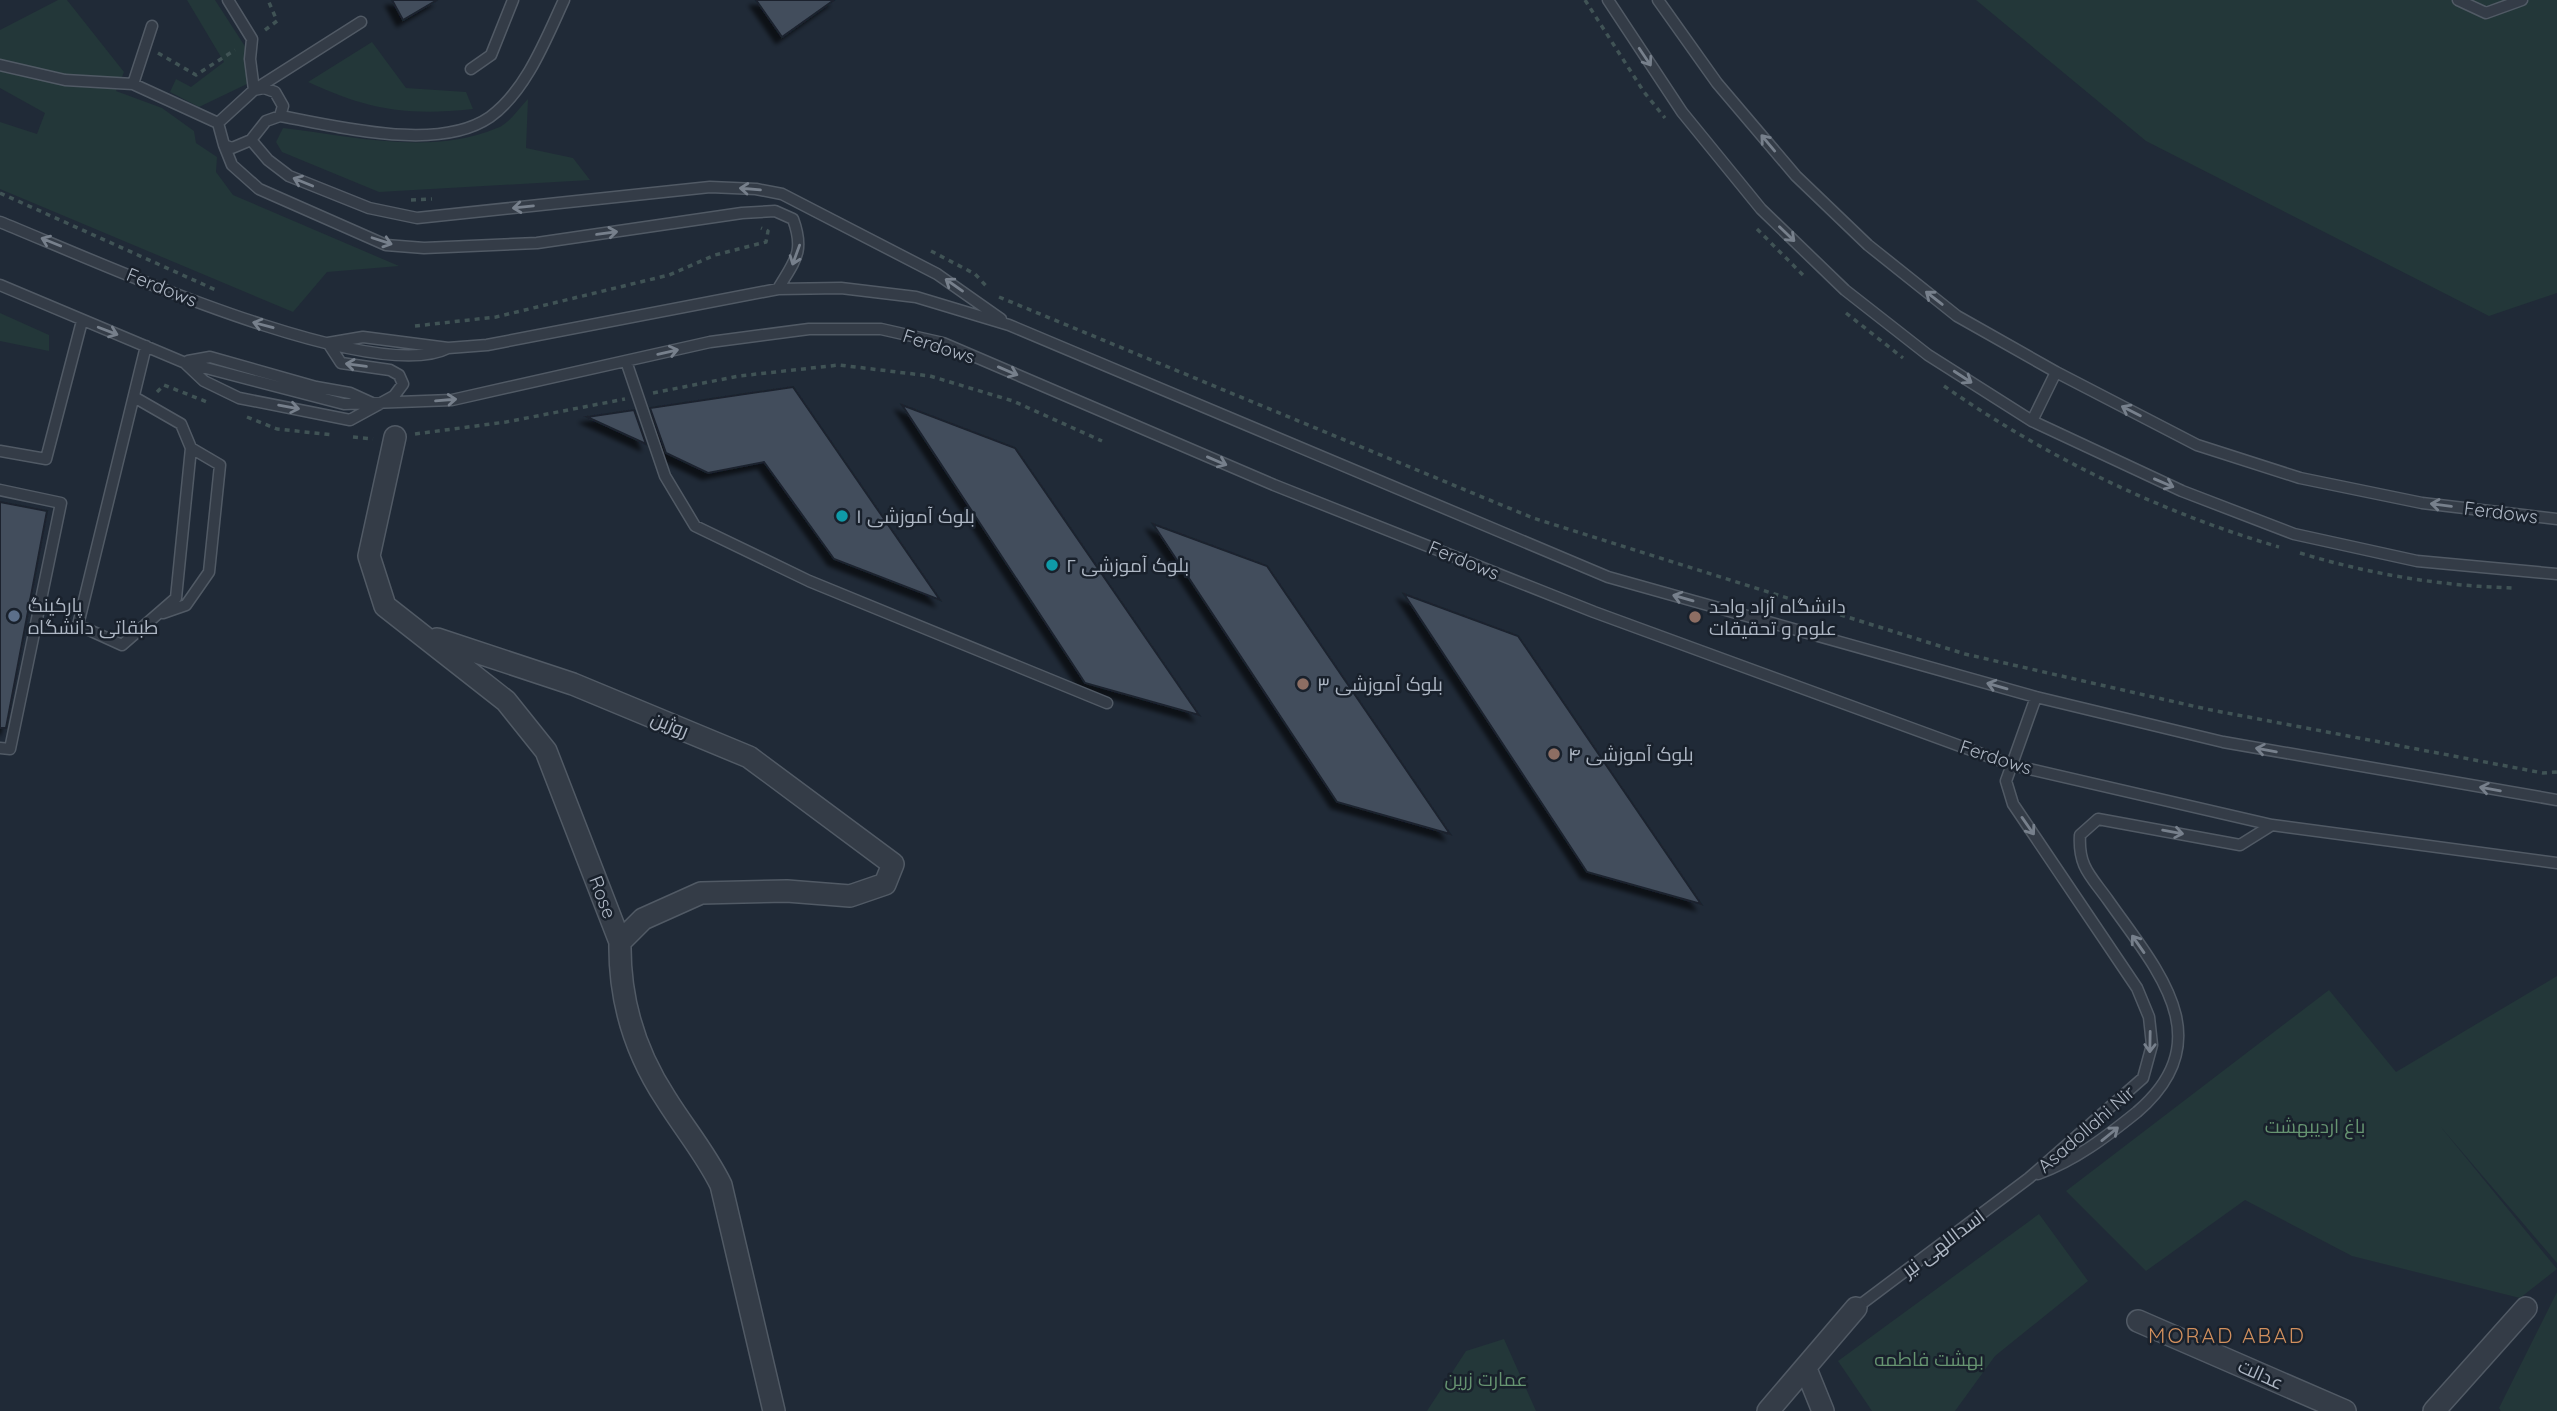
<svg xmlns="http://www.w3.org/2000/svg" width="2557" height="1411" font-family="Quicksand,Cairo,sans-serif">
  <style>
    .green { fill: #233739 }
    .building { fill: #424d5c; stroke: #1b232e; stroke-width: 2; filter: url(#shadow) }
    .lines { fill: none; stroke-linecap: round; stroke-linejoin: round }
    .lane-casing { stroke: #515a65; stroke-width: 13 }
    .street-casing { stroke: #515a65; stroke-width: 24 }
    .path { stroke: #405355; stroke-width: 3.5; stroke-dasharray: 5 5; stroke-linecap: butt }
    .lane { stroke: #343c47; stroke-width: 10 }
    .street { stroke: #343c47; stroke-width: 21 }
    .oneway { stroke: #77808c }
    .culture-dot { fill: #0f9aa8; stroke: #19212c; stroke-width: 2.5 }
    .service-dot { fill: #5c6f8a; stroke: #19212c; stroke-width: 2.5 }
    .education-dot { fill: #8d6e63; stroke: #19212c; stroke-width: 2.5 }
    .labels { text-anchor: middle; stroke-width: 5; stroke-linejoin: round; paint-order: stroke }
    .street-label { font-size: 19px; fill: #aeb7c4; stroke: #19212c }
    .poi-label { font-size: 19px; fill: #aeb7c4; stroke: #19212c; text-anchor: start }
    .park-label { font-size: 19px; fill: #669471; stroke: #19212c }
    .neighbourhood-label { font-size: 21px; letter-spacing: 2px; fill: #d18f5d; stroke: #19212c }
  </style>
  <defs>
    <filter id="shadow"><feDropShadow dx="-6" dy="6" stdDeviation="2" flood-color="#0009"/></filter>
  </defs>
  <rect width="100%" height="100%" fill="#202a37"/>
  <path class="green" d="M58,0H67L124,72L116,91L162,108L194,131L196,143L217,157L216,172L233,195L399,266L327,272L293,312L0,189V122L37,134L45,113L0,88V30Z
    M187,0H215L246,48L249,83L199,107L170,92L176,79L191,87L224,62Z
    M1976,0H2557V293L2489,316L2146,141Z
    M372,42L406,88L466,92L473,109C406,116 369,110 308,82Z
    M528,99L526,148L573,158L590,180L379,192L282,152L276,142L283,128C351,136 432,156 497,128C509,124 519,108 528,99Z
    M0,313L49,335V351L0,341Z
    M2557,976V1263L2440,1126L2557,1269L2520,1298L2352,1256L2245,1200L2146,1271L2066,1191L2329,990L2396,1072Z
    M2039,1214L2088,1281L1995,1356L1955,1411H1872L1838,1361Z
    M2557,1292V1411H2501L2499,1408Z
    M1504,1339L1536,1411H1427L1466,1351Z"/>
  <path class="building" d="M392,0H437L403,20Z
    M756,0H834L782,37Z
    M793,387L940,600L834,559L764,462L708,473L666,453L650,408Z
    M902,405L1015,448L1199,715L1085,683Z
    M634,410L646,444L587,417Z
    M0,502L47,511L6,728H0Z
    M1153,524L1267,566L1450,834L1337,802Z
    M1404,594L1518,636L1701,904L1587,872Z"/>
  <g class="lines">
    <defs>
      <path id="lane" d="M228,0L252,39L250,59L254,90L361,22
        M1608,0L1682,112L1761,209L1845,290L1928,355L2032,421L2182,491L2294,534L2417,561L2557,574
        M1658,0L1717,83L1796,176L1868,245L1957,316L2056,372L2197,445L2300,478L2422,503L2557,519
        M2458,0L2486,13L2522,0
        M0,65L65,80L133,84L218,123
        M471,69L491,55L513,0
        M133,84L152,26
        M264,88L275,92L283,106L280,116L266,121L251,140L232,148L224,145L218,123L254,90Z
        M280,116C338,126 438,153 490,117C526,91 546,39 564,0
        M251,140L268,160L289,176L369,208L417,218L710,187L756,189L782,194L937,274L1001,319
        M224,145L232,165L259,189L386,245L424,248L537,243L742,213L775,211L793,219C805,252 795,260 778,289
        M0,222C85,256 371,388 448,348
        M0,285L183,362L344,404L452,400L710,342L809,329H881L943,343L1274,485L1594,612L2012,765L2272,825L2557,863
        M328,343L363,337L448,348L487,345L778,289L841,288L916,297L1009,325L1608,577L2036,697L2223,742L2557,800
        M188,361L210,357L316,387L350,393L372,403
        M626,361L665,476L695,526L809,581L1107,703
        M186,364L204,381L239,398L350,420L394,396L403,384L399,375L390,370L341,363L328,343
        M134,397L181,424L191,448L176,598L122,645L78,625L146,346
        M2032,421L2056,372
        M0,451L46,459L82,321
        M0,490L61,503L10,749L0,748
        M163,613L186,605L209,572L220,465L191,448
        M2038,1174C2076,1160 2106,1137 2137,1112C2222,1039 2157,970 2108,900C2091,876 2078,867 2080,835L2098,819L2240,845L2272,825
        M1856,1308L2029,1178L2143,1078L2152,1045L2149,1017L2137,988L2013,804L2006,781L2036,697"/>
      <path id="street" d="M395,437L369,556L385,606L506,701L546,751L620,942C619,998 635,1052 666,1099C684,1128 706,1154 721,1185L774,1411
        M437,639L573,684L749,757L893,864L885,884L850,896L787,891L701,893L643,919L620,942
        M2138,1321L2345,1411
        M1806,1369L1823,1411
        M1768,1411L1856,1308
        M2434,1411L2526,1308"/>
    </defs>
    <use href="#lane" class="lane-casing"/>
    <use href="#street" class="street-casing"/>
    <path class="path" d="M1585,0L1644,92L1665,118
      M265,30L277,21L268,0
      M158,53L196,75L235,50
      M0,193L218,291
      M411,200L432,199
      M1757,229L1806,278
      M931,251L975,274L988,288
      M999,297L1533,518L1965,654L2206,709L2543,773L2557,772
      M1846,313L1903,358
      M415,326L496,317L669,275L715,255L766,242L768,231L761,228
      M1944,386C2046,457 2160,512 2279,547
      M157,392L164,385L207,402
      M653,393L739,376L839,365L930,376L1013,401L1102,441
      M247,417L277,429L334,435
      M415,434L506,422L625,399
      M353,437L373,439
      M2300,553C2369,574 2441,586 2513,588"/>
    <use href="#lane" class="lane"/>
    <use href="#street" class="street"/>
  </g>
  <defs><path id="oneway-shaft" d="M-6 0H5M1.5-3L5.5 0L1.5 3" fill="none" stroke-width="1.6" stroke-linecap="round" stroke-linejoin="round" transform="scale(1.75)"/></defs>
  <g class="oneway">
    <use href="#oneway-shaft" transform="translate(1645 57) rotate(56)"/>
    <use href="#oneway-shaft" transform="translate(1768 143) rotate(-130)"/>
    <use href="#oneway-shaft" transform="translate(303 182) rotate(-158)"/>
    <use href="#oneway-shaft" transform="translate(750 189) rotate(-175)"/>
    <use href="#oneway-shaft" transform="translate(523 207) rotate(174)"/>
    <use href="#oneway-shaft" transform="translate(607 233) rotate(-8)"/>
    <use href="#oneway-shaft" transform="translate(1787 234) rotate(44)"/>
    <use href="#oneway-shaft" transform="translate(382 241) rotate(18)"/>
    <use href="#oneway-shaft" transform="translate(51 242) rotate(-158)"/>
    <use href="#oneway-shaft" transform="translate(796 255) rotate(110)"/>
    <use href="#oneway-shaft" transform="translate(954 285) rotate(-145)"/>
    <use href="#oneway-shaft" transform="translate(1934 298) rotate(-142)"/>
    <use href="#oneway-shaft" transform="translate(263 325) rotate(-165)"/>
    <use href="#oneway-shaft" transform="translate(108 331) rotate(21)"/>
    <use href="#oneway-shaft" transform="translate(668 352) rotate(-13)"/>
    <use href="#oneway-shaft" transform="translate(356 365) rotate(-172)"/>
    <use href="#oneway-shaft" transform="translate(1008 371) rotate(23)"/>
    <use href="#oneway-shaft" transform="translate(1963 377) rotate(33)"/>
    <use href="#oneway-shaft" transform="translate(446 400) rotate(-5)"/>
    <use href="#oneway-shaft" transform="translate(289 407) rotate(10)"/>
    <use href="#oneway-shaft" transform="translate(2131 411) rotate(-153)"/>
    <use href="#oneway-shaft" transform="translate(1217 461) rotate(23)"/>
    <use href="#oneway-shaft" transform="translate(2164 483) rotate(23)"/>
    <use href="#oneway-shaft" transform="translate(2441 505) rotate(-173)"/>
    <use href="#oneway-shaft" transform="translate(1683 598) rotate(-164)"/>
    <use href="#oneway-shaft" transform="translate(1997 686) rotate(-164)"/>
    <use href="#oneway-shaft" transform="translate(2266 750) rotate(-170)"/>
    <use href="#oneway-shaft" transform="translate(2490 789) rotate(-170)"/>
    <use href="#oneway-shaft" transform="translate(2028 826) rotate(55)"/>
    <use href="#oneway-shaft" transform="translate(2173 832) rotate(10)"/>
    <use href="#oneway-shaft" transform="translate(2138 944) rotate(-125)"/>
    <use href="#oneway-shaft" transform="translate(2150 1042) rotate(91)"/>
    <use href="#oneway-shaft" transform="translate(2110 1134) rotate(-39)"/>
  </g>
  <g class="culture-dot">
    <circle cx="842" cy="516" r="7"/>
    <circle cx="1052" cy="565" r="7"/>
  </g>
  <circle class="service-dot" cx="14" cy="616" r="7"/>
  <g class="education-dot">
    <circle cx="1695" cy="617" r="7"/>
    <circle cx="1303" cy="684" r="7"/>
    <circle cx="1554" cy="754" r="7"/>
  </g>
  <g class="labels">
    <g class="street-label">
      <text transform="translate(162 287) rotate(22)" y="7">Ferdows</text>
      <text transform="translate(939 346) rotate(18)" y="7">Ferdows</text>
      <text transform="translate(2501 512) rotate(7)" y="7">Ferdows</text>
      <text transform="translate(1464 560) rotate(22)" y="7">Ferdows</text>
      <text transform="translate(670 724) rotate(22)" y="7">روژین</text>
      <text transform="translate(1996 757) rotate(18)" y="7">Ferdows</text>
      <text transform="translate(603 897) rotate(69)" y="7">Rose</text>
      <text transform="translate(2086 1129) rotate(-41)" y="7">Asadollahi Nir</text>
      <text transform="translate(1943 1243) rotate(-37)" y="7">اسداللهی نیر</text>
      <text transform="translate(2261 1374) rotate(24)" y="7">عدالت</text>
    </g>
    <g class="poi-label">
      <text x="856" y="523">بلوک آموزشی ۱</text>
      <text x="1066" y="572">بلوک آموزشی ۲</text>
      <text x="28" y="612">پارکینگ<tspan x="28" dy="22">طبقاتی دانشگاه</tspan></text>
      <text x="1709" y="613">دانشگاه آزاد واحد<tspan x="1709" dy="22">علوم و تحقیقات</tspan></text>
      <text x="1317" y="691">بلوک آموزشی ۳</text>
      <text x="1568" y="761">بلوک آموزشی ۴</text>
    </g>
    <g class="park-label">
      <text x="2315" y="1133">باغ اردیبهشت</text>
      <text x="1929" y="1366">بهشت فاطمه</text>
      <text x="1486" y="1386">عمارت زرین</text>
    </g>
    <g class="neighbourhood-label">
      <text x="2227" y="1343">MORAD ABAD</text>
    </g>
  </g>
</svg>
